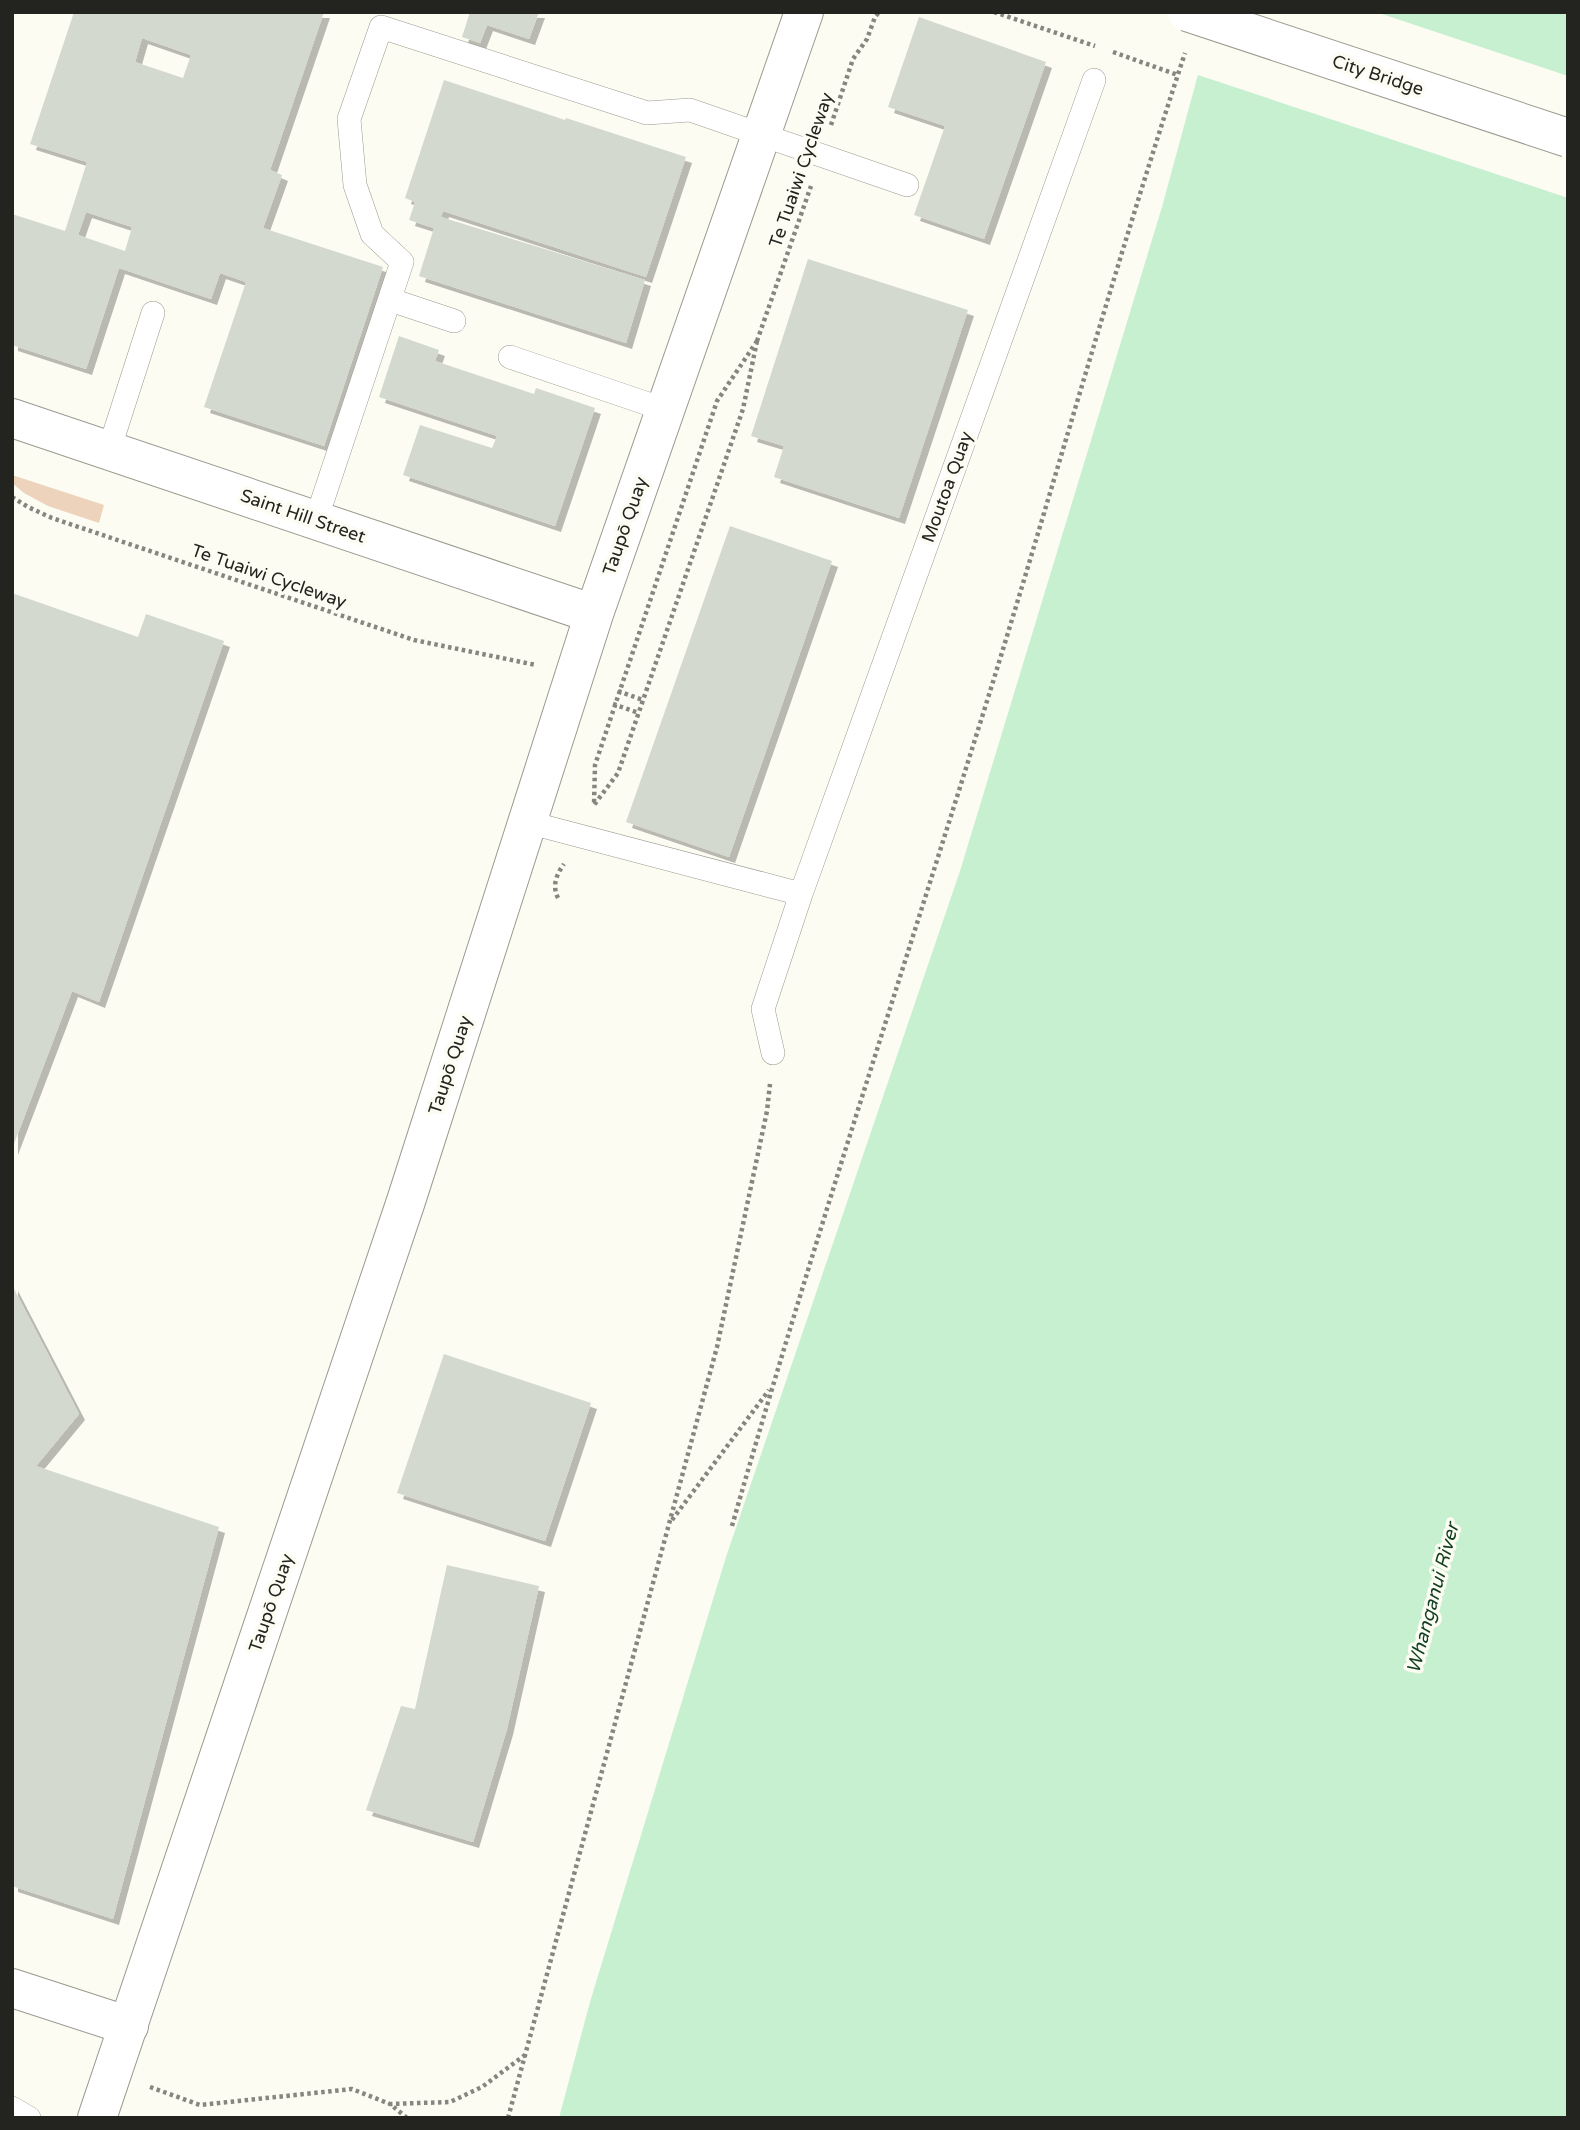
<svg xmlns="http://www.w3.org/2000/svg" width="1580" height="2130" font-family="'Varela Round',sans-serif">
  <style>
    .green { fill: #edd2bc }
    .water { fill: #c6f0d0 }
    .pier { fill: #fcfcf2 }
    .building { fill: #d4d9d0; fill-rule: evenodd; filter: url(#shadow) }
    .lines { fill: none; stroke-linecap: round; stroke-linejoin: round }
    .lane-casing { stroke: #9a9a90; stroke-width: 24 }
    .street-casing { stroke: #9a9a90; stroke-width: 40 }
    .secondary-casing { stroke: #9a9a90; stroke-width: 40 }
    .path { stroke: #868680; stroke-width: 4.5; stroke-dasharray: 3.5 3.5; stroke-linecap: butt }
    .lane { stroke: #fff; stroke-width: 23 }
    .street { stroke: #fff; stroke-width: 38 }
    .secondary { stroke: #fff; stroke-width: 38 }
    .secondary-bridge-casing { stroke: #9a9a90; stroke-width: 40; stroke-linecap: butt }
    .secondary-bridge { stroke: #fff; stroke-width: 38 }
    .labels { text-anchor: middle; stroke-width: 7; stroke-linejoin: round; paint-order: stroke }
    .street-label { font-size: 18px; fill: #232320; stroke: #fcfcf2 }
    .water-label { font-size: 19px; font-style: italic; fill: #103f22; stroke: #fcfcf2 }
  </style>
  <defs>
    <filter id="shadow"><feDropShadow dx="6" dy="6" stdDeviation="0" flood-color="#0004"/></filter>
  </defs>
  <rect width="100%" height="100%" fill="#fcfcf2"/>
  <path class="green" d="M12,475L104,505L99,523L48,506L24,493L12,483Z"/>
  <path class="water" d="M1215,12H1568V2118H559L590,2002L726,1557L960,871L1162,207Z"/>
  <path class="pier" d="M1211,12H1376L1568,76V198L1195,74Z"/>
  <path class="building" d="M74,12H324L270,170L282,175L263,228L383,267L324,446L204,407L246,282L220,273L211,299L119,268L86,369L12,345V214L65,231L87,162L30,144ZM142,38L191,55L183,78L135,62ZM86,212L132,227L125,251L78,235Z
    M470,12H539L529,39L487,25L480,43L462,37Z
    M919,17L1046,62L984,239L914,215L945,126L888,107Z
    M444,80L565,120L566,118L686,157L646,277L443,211L441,217L645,280L626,343L419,276L434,228L409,220L415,202L405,198Z
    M808,259L968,310L899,518L774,477L784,446L751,436Z
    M399,336L439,350L435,361L534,394L536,388L595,408L555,526L403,475L420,425L492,448L497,436L379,397Z
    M730,526L832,561L729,857L626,822Z
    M12,593L138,637L146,614L224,641L99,1002L72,991L12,1149Z
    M12,1285L79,1414L36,1466L219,1527L113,1919L12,1886Z
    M444,1354L591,1403L545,1541L397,1493Z
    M447,1565L539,1586L507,1729L473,1842L366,1810L401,1706L415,1709Z"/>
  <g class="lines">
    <defs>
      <path id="lane" d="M391,300L454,321
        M510,357L666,410
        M109,450L153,313
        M316,520L402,262L372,234L355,185L349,119L381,27L647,113L690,110L907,185
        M527,822L801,894
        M773,1053L763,1009L801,894L1094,80
        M12,2108L29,2118"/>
      <path id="street" d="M12,1988L129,2026"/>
      <path id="secondary" d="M12,418L594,614
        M97,2118L406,1201L594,614L804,12"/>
    </defs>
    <use href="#lane" class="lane-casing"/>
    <use href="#street" class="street-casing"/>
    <use href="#secondary" class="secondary-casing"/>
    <path class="path" d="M994,12L1095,46
      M1113,52L1178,75
      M831,125L853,59L867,39L875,17L879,12
      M757,341L743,409L618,773L594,805L595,765L717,401Z
      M757,341L811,186
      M12,497L28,507L52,518L414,640L536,665
      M618,691L643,700
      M613,704L639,713
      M558,898C552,886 556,875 564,864
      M672,1520L769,1390
      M732,1526C806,1266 891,1008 972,749C1045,518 1109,284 1185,53
      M150,2087L200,2105L352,2089L390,2104
      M407,2118L390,2104L450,2102L482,2087L525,2055
      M508,2118L717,1347L767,1111L770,1084"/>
    <use href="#lane" class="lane"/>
    <use href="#street" class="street"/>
    <use href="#secondary" class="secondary"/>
    <defs>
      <path id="secondary-bridge" d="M1187,12L1568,138"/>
    </defs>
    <use href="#secondary-bridge" class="secondary-bridge-casing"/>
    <use href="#secondary-bridge" class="secondary-bridge"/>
  </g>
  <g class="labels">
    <g class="street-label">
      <text transform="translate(1378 75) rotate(18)" y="6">City Bridge</text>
      <text transform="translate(801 170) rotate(-71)" y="6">Te Tuaiwi Cycleway</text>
      <text transform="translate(947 487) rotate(-70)" y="6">Moutoa Quay</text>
      <text transform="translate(303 516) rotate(19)" y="6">Saint Hill Street</text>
      <text transform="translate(625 526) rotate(-71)" y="6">Taupō Quay</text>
      <text transform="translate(269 576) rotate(19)" y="6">Te Tuaiwi Cycleway</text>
      <text transform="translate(450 1065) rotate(-72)" y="6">Taupō Quay</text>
      <text transform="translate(271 1603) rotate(-71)" y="6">Taupō Quay</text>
    </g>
    <g class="water-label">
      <text transform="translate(1432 1598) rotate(-75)" y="7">Whanganui River</text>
    </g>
  </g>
  <rect width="1580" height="2130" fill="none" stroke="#232320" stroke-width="28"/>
</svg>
